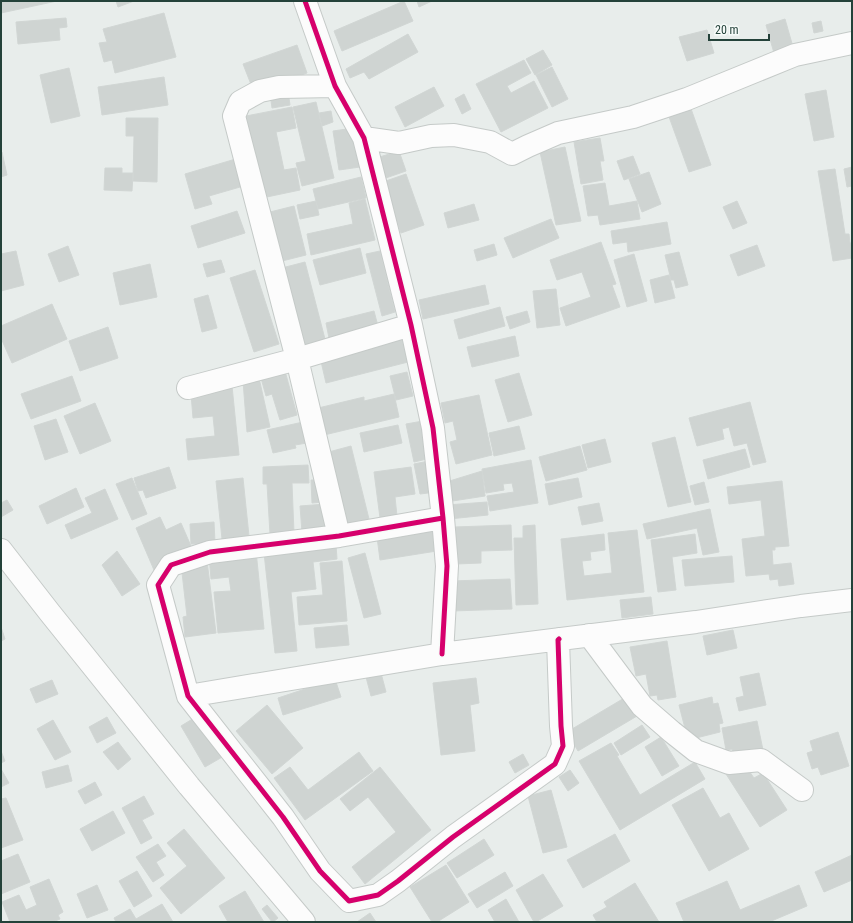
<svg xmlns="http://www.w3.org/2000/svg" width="853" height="923" font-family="'Roboto Condensed',sans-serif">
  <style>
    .building { fill: #cfd4d2; stroke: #d1d6d4 }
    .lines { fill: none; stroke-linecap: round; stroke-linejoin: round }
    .minor-casing { stroke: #c5cac8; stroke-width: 24 }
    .minor { stroke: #fcfcfc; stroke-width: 22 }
    .cycleway-casing { stroke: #f7fbf9; stroke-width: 8 }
    .cycleway { stroke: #d6006c; stroke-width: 5 }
  </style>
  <rect width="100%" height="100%" fill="#e8edeb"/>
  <path class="building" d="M1,1H57L1,13Z
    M116,1H134L118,7Z
    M404,1L413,21L342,51L334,31Z
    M417,1H432L419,7Z
    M164,13L176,57L115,73L112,60L104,62L99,43L107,42L103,29Z
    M66,18L67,27L59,28L60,40L18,44L16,22Z
    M785,19L793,47L774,53L766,25Z
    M821,21L823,31L814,33L812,23Z
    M707,30L714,53L687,61L679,37Z
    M408,34L418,52L369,79L364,72L350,78L346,69Z
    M297,45L307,73L254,92L243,64Z
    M543,50L552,65L535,75L526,59Z
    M524,60L531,73L507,86L511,93L534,81L548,108L501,132L476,84Z
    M552,67L568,99L552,107L536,75Z
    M69,68L80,116L51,123L40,75Z
    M164,77L168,105L102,115L98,87Z
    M434,87L444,106L405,127L395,107Z
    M826,90L834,137L814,141L805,94Z
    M288,91L290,105L272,108L270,93Z
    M464,94L471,109L462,114L455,99Z
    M316,102L334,178L302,186L296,163L306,161L293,107Z
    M690,106L711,165L689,172L668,114Z
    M292,107L296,128L276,132L284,170L296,168L300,190L262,198L246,116Z
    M331,111L333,122L322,126L319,113Z
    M126,118H158L157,182L133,181L134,136H126Z
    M354,128L360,167L339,170L333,131Z
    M600,138L604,161H600L603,180L581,184L574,142Z
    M565,147L581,221L556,225L540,152Z
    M399,151L406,171L380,180L373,159Z
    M1,152H2L7,175L1,177Z
    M633,156L640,174L624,180L617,161Z
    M239,158L247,185L209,196L212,204L195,209L185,174Z
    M852,167V186L847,187L844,169Z
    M105,168H122V173H133L132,191L104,190Z
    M835,169L845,234H849L850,243H852V258L833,261L818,171Z
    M649,172L661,204L642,212L629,179Z
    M406,174L424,225L401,233L383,182Z
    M361,177L366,198L318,209L313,189Z
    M605,183L609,206L637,201L640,219L600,225L598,215L588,216L583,186Z
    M365,199L375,240L311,255L307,234L353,224L349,203Z
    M316,201L319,215L300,219L297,205Z
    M737,201L747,223L733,229L723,207Z
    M474,204L479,220L448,228L444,213Z
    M294,206L306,255L278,262L266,213Z
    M237,211L245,233L198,248L191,226Z
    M551,219L559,238L513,258L504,238Z
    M667,222L671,244L628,252L627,242L613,244L611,231Z
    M601,242L616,284L612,285L620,307L566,326L560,308L591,297L582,272L557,280L550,260Z
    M494,244L497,255L477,261L474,250Z
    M757,245L765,266L738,276L730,255Z
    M68,246L79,275L59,282L48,254Z
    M360,248L366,273L320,285L313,260Z
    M16,251L24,285L1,291V254Z
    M380,251L395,312L382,316L366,254Z
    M679,252L688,285L676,288L674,280H671L665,255Z
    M634,254L647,301L627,307L614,260Z
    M221,260L225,272L207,277L203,264Z
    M305,262L326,343L298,350L278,269Z
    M150,264L157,297L120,305L113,273Z
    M255,270L279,344L254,352L230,278Z
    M669,275L675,298L655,303L650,280Z
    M485,285L489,304L423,319L419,300Z
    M556,289L560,325L537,328L533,291Z
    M208,295L217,328L202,332L194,299Z
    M52,304L67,339L12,363L1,338V326Z
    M500,307L505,326L459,339L454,320Z
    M374,311L379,330L330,343L326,323Z
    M527,311L530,322L510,329L506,317Z
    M108,327L118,358L80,371L69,341Z
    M515,336L519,356L472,367L467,347Z
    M401,337L408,362L326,383L320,357Z
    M285,371L297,415L280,420L272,394L266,396L261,378Z
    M407,372L413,396L396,400L390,376Z
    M519,373L532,415L508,422L495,380Z
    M72,376L81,401L31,419L21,394Z
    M259,378L270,427L247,432L243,381Z
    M232,386L239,455L188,460L186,439L215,436L213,416L193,418L191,394Z
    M394,394L399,417L320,436L314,409L364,397V401Z
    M479,395L492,455L456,464L450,442L457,440L453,421L445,423L441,403Z
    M750,402L766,462L753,465L747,443L734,446L729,427L722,429L724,439L697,446L689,418Z
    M95,403L111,441L80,454L64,416Z
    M56,419L68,452L45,460L34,426Z
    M423,421L431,458L414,462L406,424Z
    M303,422L307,443L295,445L296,448L273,453L267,430Z
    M398,425L402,443L364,452L360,433Z
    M519,426L525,449L494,456L489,433Z
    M675,437L691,502L668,507L652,443Z
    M605,439L611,462L588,468L582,445Z
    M351,446L369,519L342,525L325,453Z
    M580,446L587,470L546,481L539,457Z
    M745,449L750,467L708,479L703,460Z
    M531,460L538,503L490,511L487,496L514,492L512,483L503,484L504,490L486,493L482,469Z
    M429,461L436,492L420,494L414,464Z
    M308,465L309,483H292L294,533L270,534L267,484H263V467Z
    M169,467L176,488L146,498L143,490L138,491L134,478Z
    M411,467L415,494L395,497L397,516L380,518L374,472Z
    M482,471L485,496L446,502L443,483Z
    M132,478L147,514L132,520L116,484Z
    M243,478L249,536L222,539L216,481Z
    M578,478L582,497L549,505L545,484Z
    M311,480H322L323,502L312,503Z
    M782,481L789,546L775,547V550H772L773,565L791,563L794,584L779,586L778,579L770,580L769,574L746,576L742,539L765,536L761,500L729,504L727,487Z
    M704,482L709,502L695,505L690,486Z
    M76,488L84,507L47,524L39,506Z
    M105,489L118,519L71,539L65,525L92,513L85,498Z
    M7,500L13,510L1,517V503Z
    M487,502L488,515L449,519L447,505Z
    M599,503L603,521L582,525L578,507Z
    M326,504L328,530L302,532L300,506Z
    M710,509L719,552L703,555L697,528L647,539L643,524Z
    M160,517L166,530L181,523L194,553L154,570L136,528Z
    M214,522L215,543L191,544L190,524Z
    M511,525L512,550L481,551V563L456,564L454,527Z
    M535,525L538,604L516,605L514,538H523V526Z
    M439,527L443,550L380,560L377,537Z
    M637,530L644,592L567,600L561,539L604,534L605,550L590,552L591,560L582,561L584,576L612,573L608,533Z
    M695,534L697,553L672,557L676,590L658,592L651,540Z
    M336,545L337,559L313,562L316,589L291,592L297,651L275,653L264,553Z
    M117,551L140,584L122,596L102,565Z
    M256,551L264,629L218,633L214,592L231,591L229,577L211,579L209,556Z
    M365,553L381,614L364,618L348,558Z
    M732,556L734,582L685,586L682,560Z
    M207,561L216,633L185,637L183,617L187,616L181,564Z
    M342,561L347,621L299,625L297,597L323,595L320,563Z
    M510,579L512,609L452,611L451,581Z
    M651,597L653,614L622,618L620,600Z
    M347,625L349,645L316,648L314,628Z
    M1,627L5,639L1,641Z
    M733,630L737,648L707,655L703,636Z
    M667,641L676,697L658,700L657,695L650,696L646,674L636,676L630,647Z
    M381,673L386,692L371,696L366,677Z
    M759,673L766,705L739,711L736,698L744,696L740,677Z
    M476,678L479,703L470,705L475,751L441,755L433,683Z
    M335,679L341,697L283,715L278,698Z
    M52,680L58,694L36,703L30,689Z
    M626,697L637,716L578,751L567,732Z
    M712,697L713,704L718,703L723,723L719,724L720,732L696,738L694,734L687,736L679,705Z
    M267,705L303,748L272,774L236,731Z
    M199,715L224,756L205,767L181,726Z
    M107,717L116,733L97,743L89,727Z
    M53,720L71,752L55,760L37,729Z
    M757,721L763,750L734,756L732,749L726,750L722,728Z
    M642,725L650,737L621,755L614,743Z
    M838,732L849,766L821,775L818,767L812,769L807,753L813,751L810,741Z
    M661,737L679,766L662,776L645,747Z
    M118,742L131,759L118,770L103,752Z
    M611,743L619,755L617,756L640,795L695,762L705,779L620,830L579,761Z
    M1,751L5,761L1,763Z
    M359,752L373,771L305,820L274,778L290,767L308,790Z
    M523,754L529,765L515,773L509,762Z
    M68,765L72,781L46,788L42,772Z
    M380,767L431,830L365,884L352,867L396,832L368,797L350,811L340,799Z
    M738,767L747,768L754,778L763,773L787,810L760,827L726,774Z
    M1,769L9,783L1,787Z
    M570,770L579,783L568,791L559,777Z
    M95,782L102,795L85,804L78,791Z
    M703,788L720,818L729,813L749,849L709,871L672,805Z
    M551,790L567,847L543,853L528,796Z
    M144,796L154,814L142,820L152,838L141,844L122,808Z
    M6,798L23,840L1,848V799Z
    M113,811L125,833L92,851L80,829Z
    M184,829L225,878L181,914L160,888L187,866L167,843Z
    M615,834L630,861L583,888L567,860Z
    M484,839L494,855L457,878L447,863Z
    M158,844L166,856L156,862L164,875L153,882L136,857Z
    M18,854L30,882L1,894V861Z
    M852,855V880L824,892L815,872Z
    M446,865L469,902L437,922H432L410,887Z
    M137,871L152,896L134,907L119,881Z
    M505,872L513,886L477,908L468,894Z
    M543,874L563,906L536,922H534L516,890Z
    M49,879L63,912L58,915L60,919L53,922H10L2,902L19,895L26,910L37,905L30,887Z
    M727,881L740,910L799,885L807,906L769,922H684L676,903Z
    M635,883L659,922H597L593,915L607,907L604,902Z
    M97,885L108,910L87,918L77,894Z
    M245,891L264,922H228L219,906Z
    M506,899L519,922H495L488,910Z
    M162,904L173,922H116L114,918L130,909L136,919Z
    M267,905L278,918L273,922H272L262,909Z
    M370,913L376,922H357Z"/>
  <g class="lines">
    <defs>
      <path id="minor" d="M305,1L335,86L364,138L411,325L433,428L443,518L447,566L442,654
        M335,86L279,87L260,91L240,102L234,116L297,359L339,536
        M364,138L399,143L431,136L454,135L490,142L512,154L528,146L558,133L633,117L687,99L795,55L852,43
        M188,388L297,359L411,325
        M443,518L339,536L210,552L171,565L158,585L188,696L283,817L320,871L349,901L378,895L398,881L453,837L555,764L563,746L561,726L558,640L559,639
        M1,550L50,613L189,786L304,922
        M589,635L642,706L672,732L696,751L729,763L761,760L802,790
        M188,696L442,654L696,622L801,606L852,600"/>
    </defs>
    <use href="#minor" class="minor-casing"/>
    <use href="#minor" class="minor"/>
    <defs>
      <path id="cycleway" d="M305,1L335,86L364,138L411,325L433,428L443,518L447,566L442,654
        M443,518L339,536L210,552L171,565L158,585L188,696L283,817L320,871L349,901L378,895L398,881L453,837L555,764L563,746L561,726L558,640L559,639"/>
    </defs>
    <use href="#cycleway" class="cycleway-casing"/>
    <use href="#cycleway" class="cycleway"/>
  </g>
  <rect width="853" height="923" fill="none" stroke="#24423a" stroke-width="4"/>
  <path d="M709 34v6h60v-6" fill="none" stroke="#24423a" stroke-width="2"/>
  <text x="715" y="34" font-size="12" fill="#24423a" stroke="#f7fbf9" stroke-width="3" paint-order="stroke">20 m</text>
</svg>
